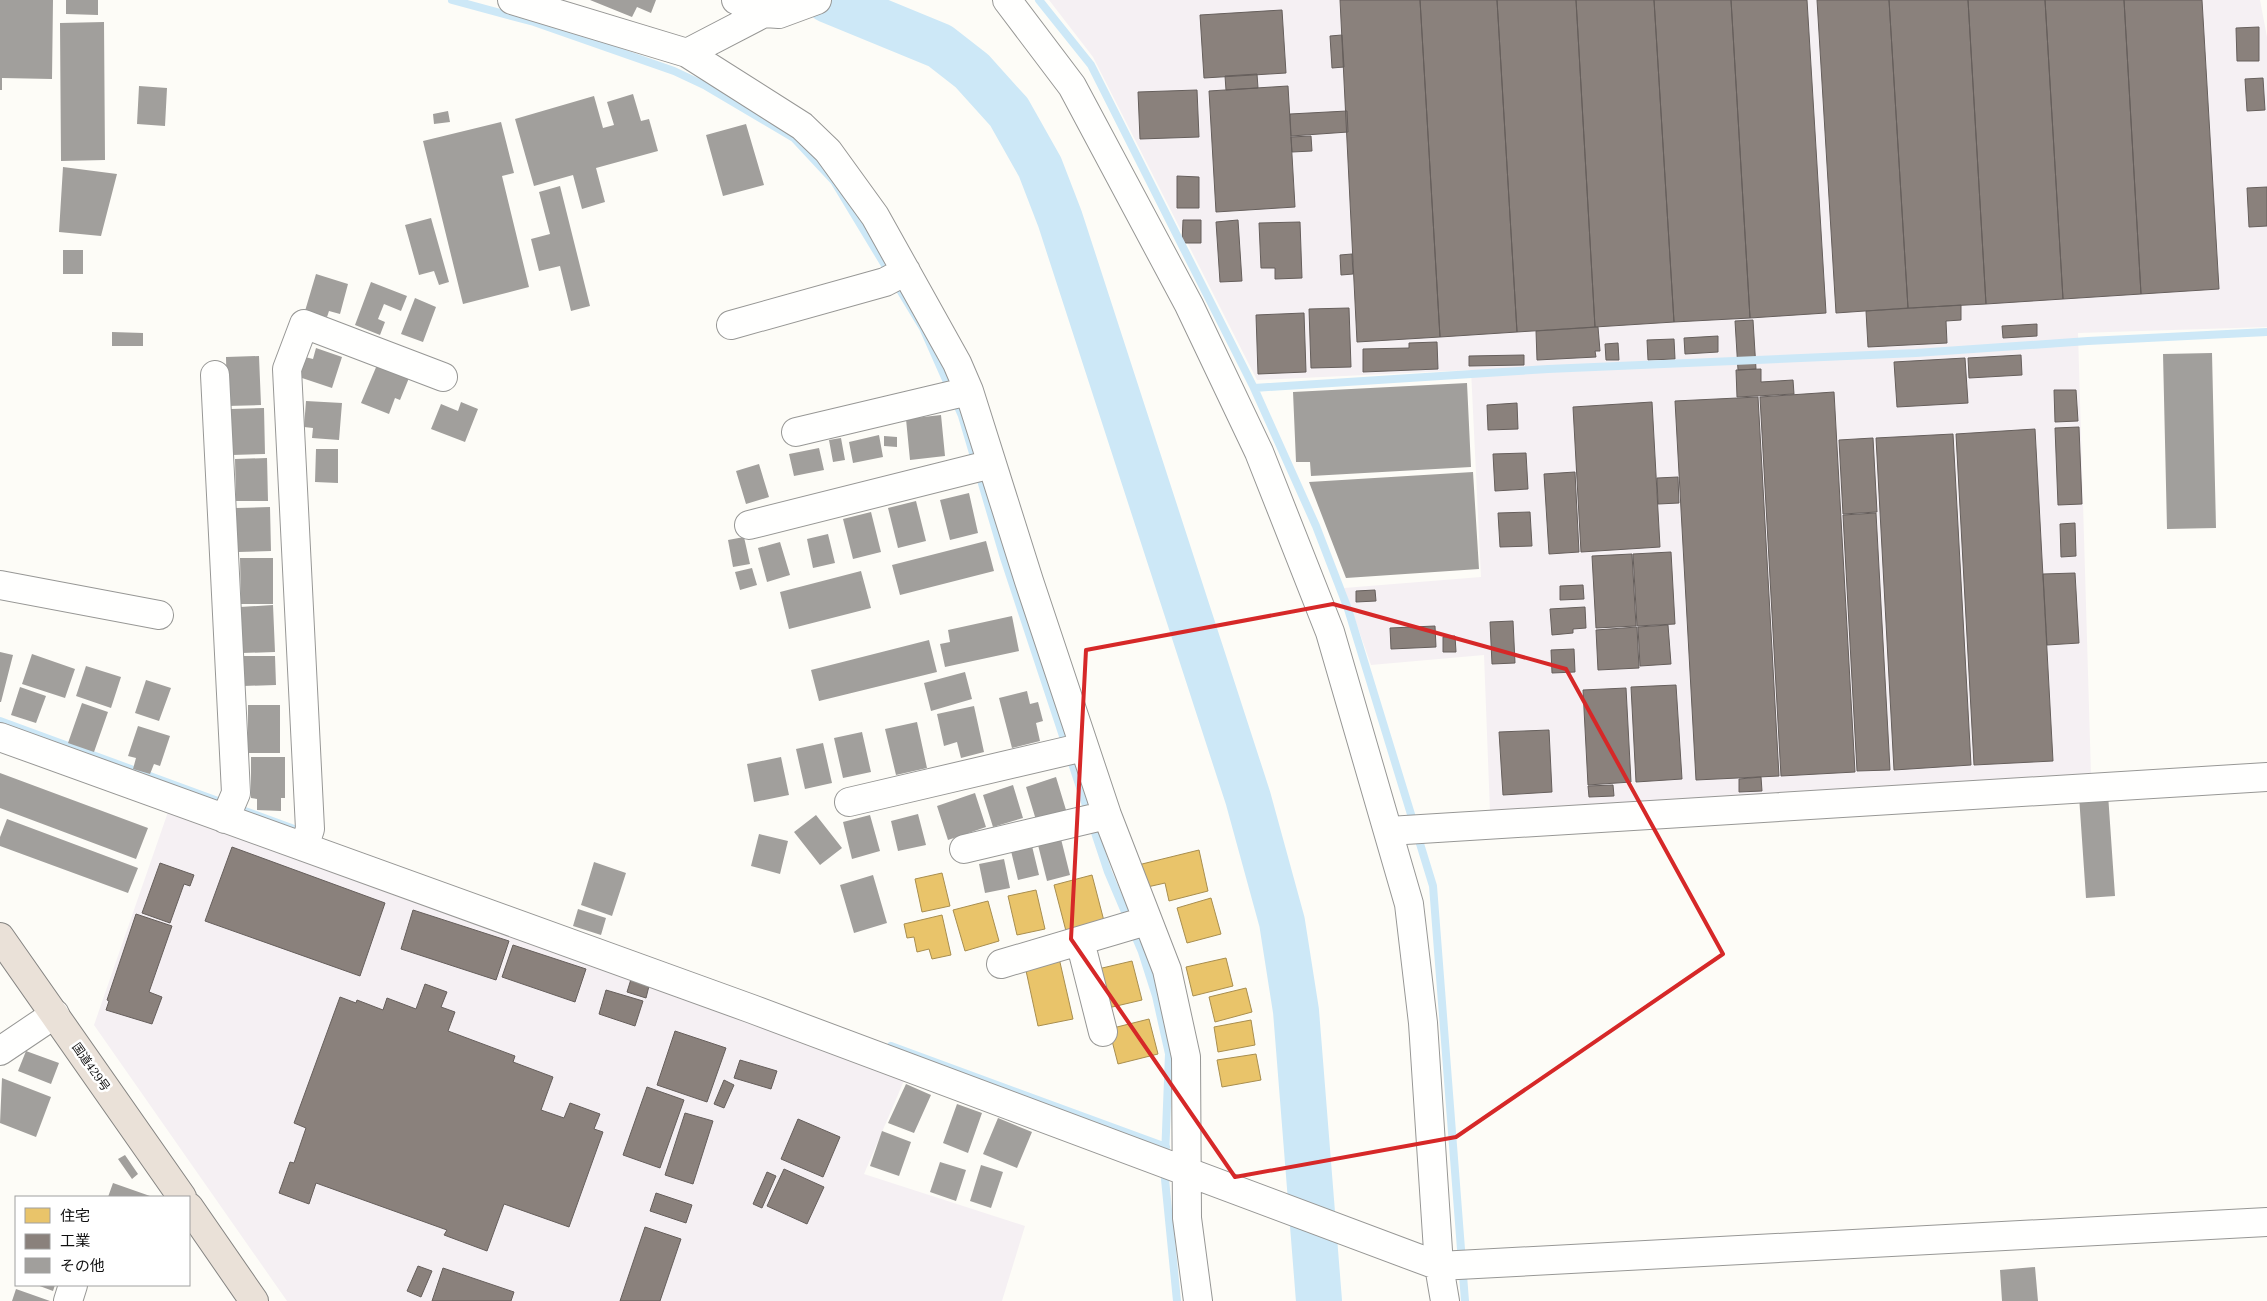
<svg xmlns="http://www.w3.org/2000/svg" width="2267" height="1301" font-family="Lora,'Noto Sans JP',serif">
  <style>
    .industrial { fill: #f5f0f3 }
    .homes { fill: #e9c46a; stroke: #a88e4f }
    .industry { fill: #8a817c; stroke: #665f5c }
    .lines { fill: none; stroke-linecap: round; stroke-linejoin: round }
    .stream { stroke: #cde8f7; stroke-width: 8 }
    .river { stroke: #cde8f7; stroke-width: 46 }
    .building { fill: #a19f9c }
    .minor-casing { stroke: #979795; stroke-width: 30 }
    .highway-casing { stroke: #858482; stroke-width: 30 }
    .minor { stroke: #fffffe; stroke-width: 28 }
    .highway { stroke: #eae1d8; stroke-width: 28 }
    .marked { fill: none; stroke: #d62828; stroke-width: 4; stroke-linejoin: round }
    .labels { text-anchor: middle; stroke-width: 5; stroke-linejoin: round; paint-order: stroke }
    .street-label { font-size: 12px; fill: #111; stroke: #fff }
  </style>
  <rect width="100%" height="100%" fill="#fdfcf7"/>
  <path class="industrial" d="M1049,0H2260L2267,37V327L2078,333L2091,775L1490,812L1484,655L1371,665L1344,588L1481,577L1471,370L1257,380L1093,57Z
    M168,812L906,1076L864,1174L1025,1226L1002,1301H287L94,1025Z"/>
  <path class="homes" d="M1199,850L1208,891L1169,901L1165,883L1143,888L1138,865Z
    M942,873L950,906L922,912L915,879Z
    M1092,875L1104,921L1066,931L1054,885Z
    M1036,890L1045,929L1017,935L1008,896Z
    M1211,898L1221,934L1187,943L1177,908Z
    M988,901L999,941L965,951L953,910Z
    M942,915L951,955L932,959L929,949L917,952L914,937L907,938L904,924Z
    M1059,958L1073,1019L1038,1026L1025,966Z
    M1226,958L1233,986L1193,996L1186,967Z
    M1132,961L1142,1000L1108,1008L1098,969Z
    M1246,988L1252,1012L1215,1022L1209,997Z
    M1149,1019L1158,1054L1118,1064L1109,1029Z
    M1251,1020L1255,1045L1218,1052L1214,1027Z
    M1256,1054L1261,1080L1222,1087L1217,1060Z"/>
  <path class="industry" d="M1340,0H1420L1440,337L1357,342Z
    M1420,0H1497L1517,332L1440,337Z
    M1497,0H1576L1595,327L1517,332Z
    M1576,0H1654L1674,322L1595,327Z
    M1654,0H1731L1750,318L1674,322Z
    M1731,0H1807L1826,313L1750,318Z
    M1817,0H1889L1908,308L1836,313Z
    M1889,0H1968L1986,304L1908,308Z
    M1968,0H2045L2063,299L1986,304Z
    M2045,0H2124L2141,294L2063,299Z
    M2124,0H2202L2219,289L2141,294Z
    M1282,10L1286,73L1204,78L1200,15Z
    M2259,27V61H2237L2236,28Z
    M1342,35L1344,67L1332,68L1330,36Z
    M1257,74L1258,88L1226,90L1225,76Z
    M2263,78L2265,110L2247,111L2245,79Z
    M1288,86L1295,207L1216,212L1209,91Z
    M1197,90L1199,137L1140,139L1138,92Z
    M1347,111L1348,132L1291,136L1290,114Z
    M1311,136L1312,151L1292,152L1291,137Z
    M1177,176L1199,177V208H1177Z
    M2267,187V226L2249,227L2247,188Z
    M1183,220H1201V243H1182Z
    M1238,220L1242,281L1220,282L1216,222Z
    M1300,222L1302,278L1275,279V268H1261L1259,223Z
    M1352,254L1353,274L1341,275L1340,255Z
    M1961,305V320L1946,321L1947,343L1868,347L1866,311Z
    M1349,308L1351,367L1311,368L1309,309Z
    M1304,313L1306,372L1258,374L1256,315Z
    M1753,320L1756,369L1738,370L1735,321Z
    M2037,324V336L2003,338L2002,326Z
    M1598,327L1600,351H1595L1596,357L1537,360L1536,331Z
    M1718,336V352L1685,354L1684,338Z
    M1674,339L1675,359L1648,360L1647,340Z
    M1437,342L1438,369L1363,372V349L1409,348V343Z
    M1618,343L1619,360H1606L1605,344Z
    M1524,355V365L1469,366V356Z
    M2021,355L2022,375L1969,378L1968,358Z
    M1965,358L1968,403L1897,407L1894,362Z
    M1761,369V382L1793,380L1794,394L1737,397L1736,370Z
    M2054,390H2076L2078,421L2055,422Z
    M1834,392L1855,772L1781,776L1760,397Z
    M1758,397L1779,776L1696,780L1675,401Z
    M1652,402L1660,547L1581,552L1573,407Z
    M1517,403L1518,429L1488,430L1487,405Z
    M2079,427L2082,504L2058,505L2055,428Z
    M2035,429L2053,761L1974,765L1956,434Z
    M1953,434L1971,765L1894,770L1876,438Z
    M1873,438L1877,512L1843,514L1839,440Z
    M1526,453L1528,489L1495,491L1493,454Z
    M1575,472L1579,552L1549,554L1544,474Z
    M1678,477L1679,503L1658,504L1657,478Z
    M1530,512L1532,546L1500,547L1498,513Z
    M1876,513L1890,770L1857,771L1843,515Z
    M2075,523L2076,556L2061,557L2060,524Z
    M1671,552L1675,624L1637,626L1633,554Z
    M1632,554L1636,626L1596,628L1592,556Z
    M2075,573L2079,643L2047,645L2043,574Z
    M1583,585L1584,599L1560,600V586Z
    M1375,590L1376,601L1356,602V591Z
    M1585,607L1586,628L1573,629V633L1552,635L1550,609Z
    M1513,621L1515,663L1492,664L1490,622Z
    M1668,625L1671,664L1640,666L1638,627Z
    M1435,626L1436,647L1391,649L1390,628Z
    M1637,627L1639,668L1598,670L1596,630Z
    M1455,636L1456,652H1443V637Z
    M1574,649L1575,672L1552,673L1551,650Z
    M1676,685L1682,779L1636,782L1631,687Z
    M1626,688L1631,782L1588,785L1583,690Z
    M1549,730L1552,792L1503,795L1499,732Z
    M1761,777L1762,791L1739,792V779Z
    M1613,785L1614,796L1589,797L1588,786Z
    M232,847L385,903L360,976L205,921Z
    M160,863L194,875L190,886L184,884L170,923L142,913Z
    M413,910L509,941L496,980L401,949Z
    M136,914L172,926L149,992L162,997L152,1024L106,1010L109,1001L107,1000Z
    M513,945L586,969L575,1002L502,977Z
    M632,976L650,982L646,998L627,992Z
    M425,984L447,992L441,1007L455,1012L448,1031L515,1056L513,1062L553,1077L541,1110L564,1118L570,1103L600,1114L594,1129L603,1132L569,1227L504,1204L487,1251L444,1235L447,1230L316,1183L309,1204L279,1193L290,1162L294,1163L306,1128L294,1123L340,997L356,1003L357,1000L383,1010L387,998L416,1009Z
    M606,990L643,1001L635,1026L599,1014Z
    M675,1031L726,1048L707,1102L657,1085Z
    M740,1060L777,1071L771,1089L734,1078Z
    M724,1080L734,1085L724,1108L714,1104Z
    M647,1087L684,1100L660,1168L623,1155Z
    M685,1113L713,1121L693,1184L665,1175Z
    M798,1119L840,1137L823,1177L781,1159Z
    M784,1169L824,1187L807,1224L767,1206Z
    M767,1172L776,1176L762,1208L753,1204Z
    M656,1193L692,1205L686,1223L650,1211Z
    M645,1227L681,1239L660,1301H620Z
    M418,1266L432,1271L421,1297L407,1291Z
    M443,1268L514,1292L511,1301H432Z"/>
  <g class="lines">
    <path class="stream" d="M452,0L534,22L674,71L706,86L794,138L834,181L923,328L962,416L1004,558L1108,872L1142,952L1156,996L1169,1054L1165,1157
      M1039,0L1091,65L1254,388L1316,526L1348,609L1433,886L1465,1301
      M1254,388L1548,369L1916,353L2088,341L2267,332
      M0,721L305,833
      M891,1046L1166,1147
      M1164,1169L1177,1301"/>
    <path class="river" d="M828,0L940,46L972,71L1009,112L1040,167L1060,219L1248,798L1282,922L1296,1011L1319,1301"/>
  </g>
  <path class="building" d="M0,0H53L52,79L2,78V90H0Z
    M66,0H98V15L66,14Z
    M590,0H656L651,13L637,7L632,17Z
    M104,22L105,160L61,161L60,23Z
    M139,86L167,88L165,126L137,124Z
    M633,94L641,121L649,119L658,151L596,168L605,202L582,209L573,175L534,186L515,119L594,96L603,128L614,125L607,102Z
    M448,111L450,122L434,124L433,114Z
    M501,122L514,173L502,176L529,287L463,304L423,141Z
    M746,124L764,185L723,196L706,135Z
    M63,167L117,174L101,236L59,232Z
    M560,186L590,306L571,311L560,266L539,271L531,239L550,234L539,192Z
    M431,218L449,282L439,285L434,271L419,275L405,225Z
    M63,250H83V274H63Z
    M316,274L348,284L340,314L329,311L327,317L305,311Z
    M371,282L407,296L401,311L384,304L378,319L385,322L380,335L355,325Z
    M415,298L436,307L423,342L401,334Z
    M112,332L143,333V346H112Z
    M316,348L342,357L332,388L299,377L305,357L313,359Z
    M2212,353L2216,528L2167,529L2163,354Z
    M259,356L261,405L227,406L226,357Z
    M377,365L409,378L400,400L395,398L389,414L361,403Z
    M1467,383L1471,467L1311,476L1310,462H1296L1293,392Z
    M306,401L342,403L339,440L312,438L313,428L304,427Z
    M461,402L478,409L465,442L431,429L441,404L458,411Z
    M264,408L265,454L232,455L231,409Z
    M941,415L945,456L910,460L906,419Z
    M879,435L883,457L853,463L849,442Z
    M884,436L897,437V447L884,446Z
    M841,438L845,460L833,462L829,440Z
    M819,448L824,470L794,476L789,454Z
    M316,449H338V483L315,482Z
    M267,458L268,501H236L235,459Z
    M759,464L769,497L746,504L736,471Z
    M1473,472L1479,569L1346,578L1309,482Z
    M969,493L978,533L950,540L940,500Z
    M916,501L926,541L898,548L888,508Z
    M270,507L271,551L238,552L236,508Z
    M871,512L881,552L853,559L843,519Z
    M828,534L835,563L813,568L807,539Z
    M744,537L750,564L733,567L728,540Z
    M986,541L994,571L900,595L892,565Z
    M780,542L790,575L767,582L758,548Z
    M240,558H273V604H241Z
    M752,568L757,585L740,590L735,572Z
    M861,571L871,608L789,629L780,592Z
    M273,605L275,652L242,653L240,607Z
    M1012,616L1019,651L945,667L940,644L950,642L948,630Z
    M929,640L937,672L819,701L811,670Z
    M0,652L13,655L1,702H0Z
    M32,654L75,669L65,698L22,684Z
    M243,656H275L276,685L243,686Z
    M86,666L121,677L111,708L76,696Z
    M965,672L972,699L931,711L924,683Z
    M146,680L171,688L159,721L135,713Z
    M20,687L46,696L36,723L11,715Z
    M1027,691L1030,704L1038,702L1043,721L1036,723L1040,741L1012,748L999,698Z
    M82,703L108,712L94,752L68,743Z
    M248,705H280V753H248Z
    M974,706L984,752L961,758L957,742L944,746L937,714Z
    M917,722L927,768L896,775L885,729Z
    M138,726L170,736L160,766L154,764L150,774L133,769L136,758L128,756Z
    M862,732L871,772L843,778L834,738Z
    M823,743L832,783L805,789L796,749Z
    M251,757H285V798H281V811L257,810V799L251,798Z
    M781,757L789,795L754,802L747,764Z
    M0,773L148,828L136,859L0,808Z
    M1056,777L1066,810L1036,820L1026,787Z
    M1013,785L1023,818L993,827L983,795Z
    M975,793L986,827L948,840L937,806Z
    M2108,794L2115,896L2086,898L2079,796Z
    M918,814L926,845L898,851L891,821Z
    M816,815L842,848L820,865L794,832Z
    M870,815L880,851L852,859L843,822Z
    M7,819L138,868L128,893L0,846V837Z
    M759,834L788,841L780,874L751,866Z
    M1060,835L1070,875L1047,881L1037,841Z
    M1032,846L1039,875L1018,880L1011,851Z
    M1004,859L1010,888L985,893L979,864Z
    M594,862L626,873L612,916L581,905Z
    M873,875L887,923L854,933L840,885Z
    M578,909L606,918L601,935L573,926Z
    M26,1051L59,1063L51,1084L18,1071Z
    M2,1078L51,1097L36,1137L0,1123Z
    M906,1084L931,1095L914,1133L888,1123Z
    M957,1104L982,1113L968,1153L943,1143Z
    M998,1118L1032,1132L1017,1168L983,1154Z
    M882,1131L911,1142L899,1176L870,1166Z
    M125,1155L138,1174L132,1179L118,1159Z
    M940,1162L966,1170L956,1201L930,1192Z
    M981,1165L1003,1172L991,1208L970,1201Z
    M113,1183L150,1196L149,1197H108Z
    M2035,1267L2038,1301H2002L2000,1270Z
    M37,1285H55L53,1291Z
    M16,1289L50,1301H12Z"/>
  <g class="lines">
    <defs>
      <path id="minor" d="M512,0L687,53L802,126L828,151L875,216L957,363L969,391L1029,581L1107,815L1167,970L1186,1057L1187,1218L1198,1301
        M736,0L764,13
        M1007,0L1072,86L1189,305L1259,452L1330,632L1409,904L1423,1023L1439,1266L1445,1301
        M687,53L764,13L779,14L817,0
        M731,325L885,282L906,271
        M215,375L236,793L225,819
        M796,432L969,391
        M749,525L992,464
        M0,585L159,615
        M0,737L752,1009L1439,1266L2267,1222
        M849,802L1084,747
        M1389,831L2267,777
        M304,847L310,829L287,369L304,324L443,377
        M964,849L1107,815
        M1080,941L1103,1032
        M1001,964L1146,921
        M0,1051L55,1014
        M68,1301L73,1285"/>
      <path id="highway" d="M0,937L182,1197
        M189,1207L254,1301"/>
    </defs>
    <use href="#minor" class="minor-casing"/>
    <use href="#highway" class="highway-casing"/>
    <use href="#minor" class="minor"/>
    <use href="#highway" class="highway"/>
  </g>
  <path class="marked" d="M1333,604L1566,669L1723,954L1456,1137L1235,1177L1071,939L1086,650Z"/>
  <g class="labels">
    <g class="street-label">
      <text transform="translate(91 1067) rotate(55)" y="4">国道429号</text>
    </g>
  </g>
  <rect x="15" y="1196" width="175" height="90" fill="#ffffff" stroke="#a0a0a0"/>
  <rect x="25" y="1208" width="25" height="15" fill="#e9c46a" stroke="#a0a0a0"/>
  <text x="60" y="1221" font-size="15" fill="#111111">住宅</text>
  <rect x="25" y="1234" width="25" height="15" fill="#8a817c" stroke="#a0a0a0"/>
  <text x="60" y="1246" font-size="15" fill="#111111">工業</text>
  <rect x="25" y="1258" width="25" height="15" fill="#a19f9c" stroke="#a0a0a0"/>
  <text x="60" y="1271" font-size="15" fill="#111111">その他</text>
</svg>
